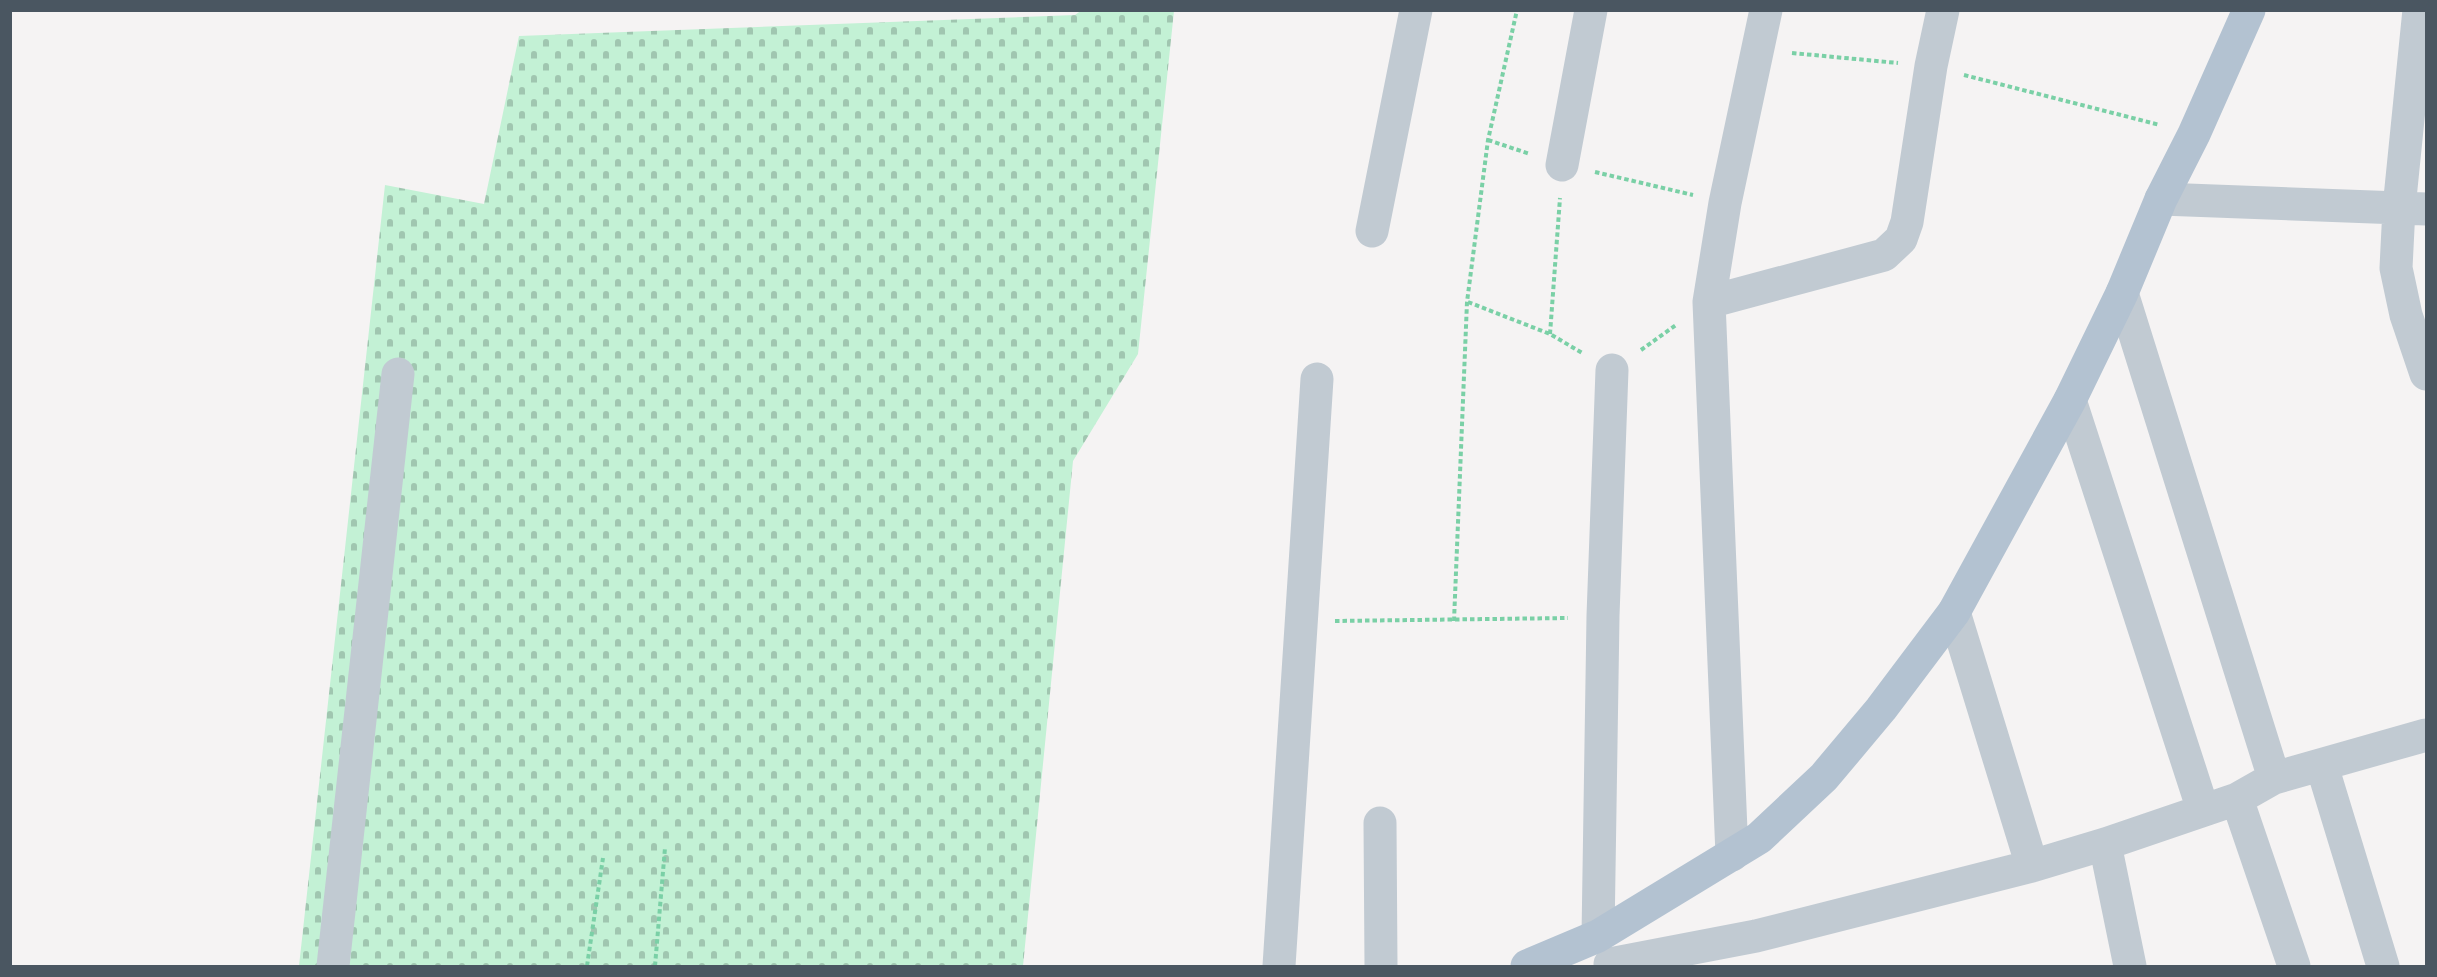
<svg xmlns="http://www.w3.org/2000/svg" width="2437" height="977" font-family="'Alegreya Sans',sans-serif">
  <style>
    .cemetery { fill: url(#cemetery-stones) }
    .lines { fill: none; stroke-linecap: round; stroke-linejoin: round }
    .path { stroke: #7ad0a6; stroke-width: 4; stroke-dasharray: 4.5 3; stroke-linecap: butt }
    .minor { stroke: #c1cad2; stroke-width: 33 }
    .major { stroke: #b3c2d1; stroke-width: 33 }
  </style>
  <defs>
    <pattern id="cemetery-stones" width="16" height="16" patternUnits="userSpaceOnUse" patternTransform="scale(1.5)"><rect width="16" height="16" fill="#c3f1d5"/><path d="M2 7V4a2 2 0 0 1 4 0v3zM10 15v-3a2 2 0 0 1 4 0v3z" fill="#a0c6b0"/></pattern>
  </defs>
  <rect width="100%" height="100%" fill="#f5f3f3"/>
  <path class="cemetery" d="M1082,10L1174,11L1138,354L1073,461L1023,966H299L385,185L484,204L519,36L1075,15Z"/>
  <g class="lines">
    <path class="path" d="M1792,53L1898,63
      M1964,75L2160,125
      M1488,140L1530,154
      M1595,172L1693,195
      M1468,302L1550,334L1584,354
      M1550,334L1560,198
      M1641,350L1676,325
      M1335,621L1568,618
      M1454,621L1467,302L1488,140L1517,10
      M587,966L603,858
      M655,966L665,848"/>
    <path class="minor" d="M2419,10L2399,208L2396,268L2406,315L2426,374
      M1562,165L1591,10
      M2161,199L2426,209
      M1372,231L1416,10
      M2122,293L2274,778
      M1709,302L1884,255L1901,239L1907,222L1931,66L1943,10
      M2070,400L2203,810
      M1954,612L2032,866
      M2322,766L2383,966
      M2237,799L2294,966
      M1380,823L1381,966
      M2105,844L2130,966
      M1732,855L1709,302L1725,203L1766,10
      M1598,936L1603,616L1612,370
      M1610,964L1756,936L2032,866L2105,844L2237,799L2274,778L2426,735
      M333,966L398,374
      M1279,966L1317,379"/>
    <path class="major" d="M1527,966L1598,936L1759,838L1824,777L1881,709L1954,612L2070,400L2122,293L2161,199L2194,134L2249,10"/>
  </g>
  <rect width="2437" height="977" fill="none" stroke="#4a5661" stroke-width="24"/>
</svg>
